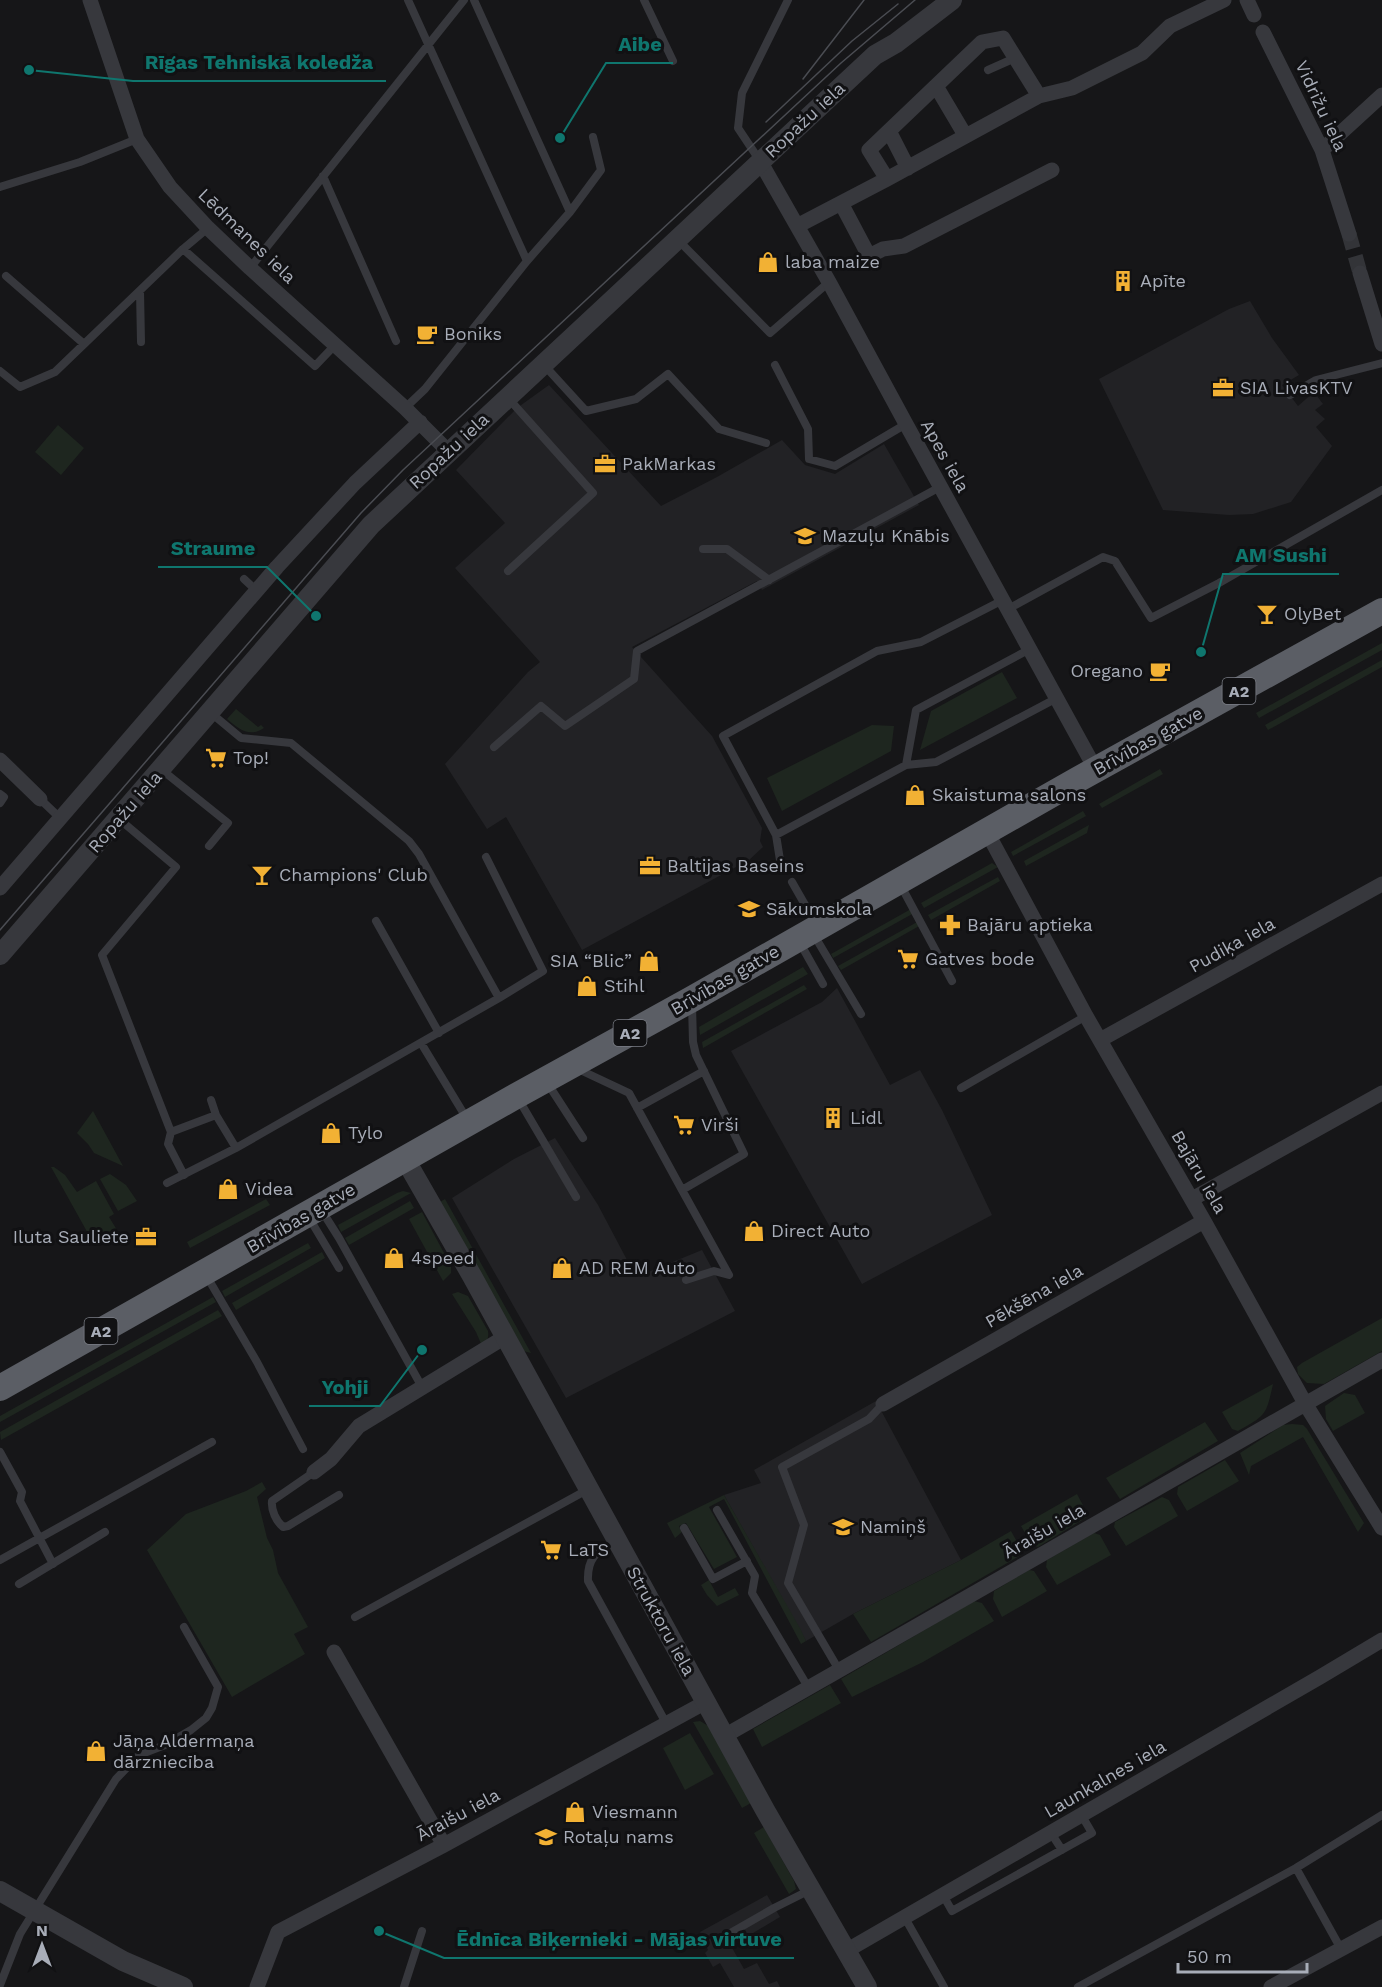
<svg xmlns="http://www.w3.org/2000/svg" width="1382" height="1987" font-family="'Work Sans',sans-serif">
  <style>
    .built { fill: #222225 }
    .green { fill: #1e261f }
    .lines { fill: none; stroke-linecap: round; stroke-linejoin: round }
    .minor-tunnel { stroke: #333438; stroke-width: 15; stroke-dasharray: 15 8; stroke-linecap: butt }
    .service { stroke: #37383d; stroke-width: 8 }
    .minor { stroke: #37383d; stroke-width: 15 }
    .tertiary { stroke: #37383d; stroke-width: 20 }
    .trunk { stroke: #5b5e65; stroke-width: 26 }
    .tram { stroke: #4a4c52; stroke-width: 1.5 }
    .labels { text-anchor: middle; stroke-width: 6; stroke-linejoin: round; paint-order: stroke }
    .shield { fill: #111113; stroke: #7b7e86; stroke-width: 1.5 }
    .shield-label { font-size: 16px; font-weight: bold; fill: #a8adb8 }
    .street-label { font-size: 18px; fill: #a8adb8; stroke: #111113 }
    .poi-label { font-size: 18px; fill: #a8adb8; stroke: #111113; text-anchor: start }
    .leader { fill: none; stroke: #0f766e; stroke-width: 2 }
    .callout-dot { fill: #0f766e; stroke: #111113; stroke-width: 2 }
    .callout-label { font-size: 20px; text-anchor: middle; font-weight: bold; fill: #0f766e; stroke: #111113; stroke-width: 6; stroke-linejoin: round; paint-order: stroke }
  </style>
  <rect width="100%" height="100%" fill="#161618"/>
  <path class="built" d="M1250,301L1272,338L1299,375L1282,385L1298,406L1314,392L1323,404L1315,410L1325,419L1316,427L1332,446L1291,502L1253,514L1229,515L1163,510L1099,379L1229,309Z
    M549,385L661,506L717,477L782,440L805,465L835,474L884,444L919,505L762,590L757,581L632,647L712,736L762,828L760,841L763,847L749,860L582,950L506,817L487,829L445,764L528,672L540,662L455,568L505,523L456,470L517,408Z
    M837,988L890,1085L920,1070L942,1110L992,1215L862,1284L731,1051L822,1002Z
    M555,1138L598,1205L636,1277L702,1250L735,1311L566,1398L452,1198L514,1159Z
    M876,1401L961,1560L853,1614L806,1641L724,1495L761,1483L754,1470Z
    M767,1895L780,1917L731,1946L744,1969L757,1963L769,1984L777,1981L780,1987H734L720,1963L713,1967L705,1953L708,1950L700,1932Z"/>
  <path class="green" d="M58,425L84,448L61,475L35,452Z
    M1382,643V650L1259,718L1256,713Z
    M1382,660V667L1268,730L1265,725Z
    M1002,672L1017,698L920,750L931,711Z
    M236,709L258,727L261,725L264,728C249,738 239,729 227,719Z
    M872,725L894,726L891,751L782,811L767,778Z
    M1160,769L1163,774L1102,808L1099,804Z
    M1083,811L1086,816L1013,856L1011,852Z
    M1089,825L1087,833L1026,866L1024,861Z
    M992,863L998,867L924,908L921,903Z
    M998,877L1000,881L931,920L928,915Z
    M911,909L914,913L833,958L831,954Z
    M919,921L921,925L841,970L838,966Z
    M803,967L808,974L700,1035L699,1027Z
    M804,985L807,989L703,1048L702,1042Z
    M93,1111L123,1166L94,1153L88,1144L77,1133Z
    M51,1167H54L65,1175L77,1192L96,1181L114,1214L109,1217L117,1230L109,1235L110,1238L95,1246Z
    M110,1174L126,1185L137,1201L118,1211L100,1179Z
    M403,1191L411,1193L341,1232L338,1225L397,1193Z
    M266,1199L270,1205L190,1248L187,1242Z
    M445,1199L531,1353L523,1351L440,1202Z
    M410,1201L414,1208L349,1245L345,1238Z
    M422,1212L451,1266V1273L443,1281L409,1219Z
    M308,1243L311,1248L225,1297L222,1291Z
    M322,1252L325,1258L236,1310L232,1303Z
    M458,1292L468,1296L488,1331C489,1338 487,1342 482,1346L476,1332L452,1294Z
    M213,1297L216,1302L0,1422V1416Z
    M218,1310L222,1316L1,1440L0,1432Z
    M1382,1318V1351L1324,1384L1307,1383L1298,1374L1297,1367L1302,1363Z
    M1273,1384C1266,1416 1266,1415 1238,1431L1232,1429L1222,1412Z
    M1344,1393L1355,1395L1365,1413L1333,1431L1326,1419L1325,1406Z
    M1205,1422L1218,1441L1120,1499L1106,1478Z
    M1292,1424L1303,1425L1307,1429L1364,1523L1358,1532L1303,1437L1251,1466L1249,1475L1240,1453L1283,1425Z
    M1225,1460L1239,1481L1187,1511L1177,1494L1178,1487Z
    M262,1482L266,1489L257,1497L267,1538L273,1550L278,1573L308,1627L294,1634L305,1654L232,1697L147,1550L186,1514L246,1491Z
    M1077,1494L1086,1511L1087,1517L1038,1547L1032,1545L1021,1526Z
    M724,1495L801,1630L806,1641L801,1644L724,1499L709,1507L737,1557L714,1569L686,1523L679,1526L682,1532L675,1538L667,1523Z
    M1162,1497L1169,1500L1178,1516L1126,1546L1114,1527L1115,1522Z
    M1011,1531L1021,1549V1555L871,1642L853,1614L961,1560Z
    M1094,1533L1100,1535L1111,1555L1057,1585L1046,1567L1047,1560Z
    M1029,1570L1034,1571L1047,1591L1002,1617L993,1599L994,1591Z
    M709,1580L718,1597L735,1588L739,1595L717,1606L707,1595L701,1585Z
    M974,1601L982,1603L994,1621L923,1662L852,1697L841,1679Z
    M830,1685L841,1703L762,1747L753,1729Z
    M700,1721L710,1727L751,1803L742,1808L693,1722Z
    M690,1733L714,1774L685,1790L663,1748Z
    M764,1827L794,1881L796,1889L789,1894L754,1833Z"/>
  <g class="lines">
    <path class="minor-tunnel" d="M1349,234L1360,273"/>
    <path class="service" d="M408,0L527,261
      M644,0L673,61
      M988,70L1015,58
      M760,161L738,128L742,93L788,0
      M323,176L396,341
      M0,187L80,162L137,139
      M570,212L601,170L593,137
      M679,241L770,333L829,282
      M183,249L315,366L335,345
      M250,268L464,0
      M6,276L84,344
      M140,291L141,342
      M544,365L586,411L636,399L668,374L719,429L766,443
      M775,365L808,429L809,459L835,466L906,424
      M0,371L20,387L55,372L183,249L208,228
      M1290,395L1316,380L1382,363
      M405,408L425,389L527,261L570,212L474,0
      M703,549H727L769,580
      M508,571L593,493L508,398
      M244,579L257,591
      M1003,600L921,642L877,651L723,736L776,835L906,765L936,762L1057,698
      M1008,609L1103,557L1115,561L1151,618L1219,583L1382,490
      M494,747L541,706L565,726L634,679L637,651L940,487
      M906,765L916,710L1030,649
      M162,770L228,823L209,846
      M0,794L4,797L0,803
      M40,799L60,818
      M119,819L176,867L102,955L171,1132L168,1144L184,1175
      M776,835L780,860
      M486,857L543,971L499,998
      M792,882L816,924
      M900,884L952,981
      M376,921L439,1033
      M814,935L861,1014
      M800,943L823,984
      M421,1043L467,1119
      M578,1069L629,1093L682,1190L744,1154L696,1055L693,1042L692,1005
      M548,1084L583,1138
      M961,1088L1086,1016
      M211,1100L216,1115L236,1148
      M519,1100L576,1197
      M637,1108L704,1071
      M171,1132L216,1115
      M167,1183L236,1148L499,998L419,854L409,841L291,743L241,738L211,713
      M682,1190L729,1275L714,1271L686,1280
      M322,1211L339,1238L422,1387
      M308,1216L339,1268
      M206,1275L257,1362L303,1449
      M0,1452L22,1492L20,1501L53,1564
      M314,1472L272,1501C271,1510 276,1521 283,1527L288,1526L339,1495
      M717,1510L755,1576L752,1593L808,1687
      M684,1528L713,1579L747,1561
      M615,1541C596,1551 587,1559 588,1581L666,1723
      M0,1560L212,1442
      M19,1584L105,1532
      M355,1617L587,1490
      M839,1670L788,1583L804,1525L782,1467L869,1419L883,1404
      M1051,1833L1062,1850
      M1296,1868L1341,1949
      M943,1895L952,1911L1092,1833L1082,1816
      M905,1918L944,1987
      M720,1939L774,1908L810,1890
      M0,1985L20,1934L116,1779L139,1755L165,1745L191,1730L206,1718L212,1708L218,1687L184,1627
      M404,1987L422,1931
      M1078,1987L1296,1868L1382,1815"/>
    <path class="minor" d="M90,0L137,139L170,187L208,228L250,268L405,408L448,451
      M1247,0L1254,15
      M1263,32L1322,150L1349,234
      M936,86L965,135
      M889,131L908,168
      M1322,150L1382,95
      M760,161L829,282L906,424L1096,770
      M887,179L869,150L982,42L1003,38L1039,96
      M841,203L869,256L883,249L904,246L1052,170
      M797,226L887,179L1039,96L1072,88L1142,53L1170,26L1224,0
      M1360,273L1382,344
      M0,760L40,799
      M987,832L1086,1016L1204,1221L1306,1405L1382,1528
      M0,888L277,567L355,483L420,422
      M1100,1040L1382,884
      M1192,1199L1382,1093
      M883,1404L1204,1221
      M314,1472L331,1459L359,1426L505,1337
      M334,1652L444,1845
      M726,1735L1382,1360
      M846,1951L1320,1677L1382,1640
      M257,1987L278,1932L444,1845L706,1702
      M1271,1987L1382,1927"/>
    <path class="tertiary" d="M0,955L371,525L875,55L896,43L952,0
      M405,1159L472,1276L765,1810L867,1987
      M0,1891L123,1961L183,1987"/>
    <path class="trunk" d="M0,1388L516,1096L692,999L1077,780L1382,611"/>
    <path class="tram" d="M803,79L864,0
      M766,122L852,41L898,4
      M0,930L361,513L403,470L841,63L915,0"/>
  </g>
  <defs>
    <symbol id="shop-bare" viewBox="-9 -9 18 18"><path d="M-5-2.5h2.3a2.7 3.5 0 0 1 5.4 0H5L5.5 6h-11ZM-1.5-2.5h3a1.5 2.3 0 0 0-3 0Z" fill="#f2b134" stroke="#111113" stroke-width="2.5" paint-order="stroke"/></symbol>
    <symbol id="building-bare" viewBox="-9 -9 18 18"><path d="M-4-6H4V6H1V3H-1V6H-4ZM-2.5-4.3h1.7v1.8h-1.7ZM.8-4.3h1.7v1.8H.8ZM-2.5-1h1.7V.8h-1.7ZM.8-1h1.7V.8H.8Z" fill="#f2b134" stroke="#111113" stroke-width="2.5" paint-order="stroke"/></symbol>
    <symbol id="cafe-bare" viewBox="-9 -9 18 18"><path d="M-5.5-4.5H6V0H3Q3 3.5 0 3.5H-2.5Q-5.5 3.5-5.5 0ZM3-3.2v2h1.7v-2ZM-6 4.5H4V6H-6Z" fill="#f2b134" stroke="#111113" stroke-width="2.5" paint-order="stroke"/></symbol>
    <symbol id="office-bare" viewBox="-9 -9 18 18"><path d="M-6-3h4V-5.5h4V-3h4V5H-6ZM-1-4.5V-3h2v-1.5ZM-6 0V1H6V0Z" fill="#f2b134" stroke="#111113" stroke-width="2.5" paint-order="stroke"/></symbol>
    <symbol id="school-bare" viewBox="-9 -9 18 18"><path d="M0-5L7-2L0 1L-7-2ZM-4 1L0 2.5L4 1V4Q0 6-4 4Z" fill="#f2b134" stroke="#111113" stroke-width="2.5" paint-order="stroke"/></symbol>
    <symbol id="bar-bare" viewBox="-9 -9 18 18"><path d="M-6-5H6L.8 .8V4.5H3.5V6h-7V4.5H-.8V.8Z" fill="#f2b134" stroke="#111113" stroke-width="2.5" paint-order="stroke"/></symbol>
    <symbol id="supermarket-bare" viewBox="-9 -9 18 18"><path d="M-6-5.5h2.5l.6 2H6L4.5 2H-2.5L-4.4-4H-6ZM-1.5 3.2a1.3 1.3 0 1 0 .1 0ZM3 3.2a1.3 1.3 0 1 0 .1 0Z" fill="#f2b134" stroke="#111113" stroke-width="2.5" paint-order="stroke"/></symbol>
    <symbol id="pharmacy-bare" viewBox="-9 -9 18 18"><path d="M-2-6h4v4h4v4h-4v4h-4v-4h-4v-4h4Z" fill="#f2b134" stroke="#111113" stroke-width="2.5" paint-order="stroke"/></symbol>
  </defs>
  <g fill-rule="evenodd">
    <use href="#shop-bare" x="753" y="247" width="30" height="30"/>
    <use href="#building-bare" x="1108" y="266" width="30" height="30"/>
    <use href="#cafe-bare" x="412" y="319" width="30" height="30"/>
    <use href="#office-bare" x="1208" y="373" width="30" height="30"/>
    <use href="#office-bare" x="590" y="449" width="30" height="30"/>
    <use href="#school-bare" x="790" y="521" width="30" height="30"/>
    <use href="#bar-bare" x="1252" y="599" width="30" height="30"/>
    <use href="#cafe-bare" x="1145" y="656" width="30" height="30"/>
    <use href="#supermarket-bare" x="201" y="743" width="30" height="30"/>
    <use href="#shop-bare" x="900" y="780" width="30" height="30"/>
    <use href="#office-bare" x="635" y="851" width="30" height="30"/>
    <use href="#bar-bare" x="247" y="860" width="30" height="30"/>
    <use href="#school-bare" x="734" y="894" width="30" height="30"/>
    <use href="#pharmacy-bare" x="935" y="910" width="30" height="30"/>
    <use href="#supermarket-bare" x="893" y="944" width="30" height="30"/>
    <use href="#shop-bare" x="634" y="946" width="30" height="30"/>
    <use href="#shop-bare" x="572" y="971" width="30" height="30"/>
    <use href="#building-bare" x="818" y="1103" width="30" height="30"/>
    <use href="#supermarket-bare" x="669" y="1110" width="30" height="30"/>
    <use href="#shop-bare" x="316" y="1118" width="30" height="30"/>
    <use href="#shop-bare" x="213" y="1174" width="30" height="30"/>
    <use href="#shop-bare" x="739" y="1216" width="30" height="30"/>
    <use href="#office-bare" x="131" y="1222" width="30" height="30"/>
    <use href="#shop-bare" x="379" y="1243" width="30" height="30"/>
    <use href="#shop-bare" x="547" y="1253" width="30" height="30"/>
    <use href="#school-bare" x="828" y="1512" width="30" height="30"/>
    <use href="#supermarket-bare" x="536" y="1535" width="30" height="30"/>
    <use href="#shop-bare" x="81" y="1736" width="30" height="30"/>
    <use href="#shop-bare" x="560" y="1797" width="30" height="30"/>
    <use href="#school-bare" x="531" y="1822" width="30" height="30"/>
  </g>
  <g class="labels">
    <g class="shield">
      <rect x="1222.5" y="678" width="33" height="26" rx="4.5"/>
      <rect x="613.5" y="1020" width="33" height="26" rx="4.5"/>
      <rect x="84.5" y="1318" width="33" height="26" rx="4.5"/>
    </g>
    <g class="shield-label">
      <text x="1239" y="697">A2</text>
      <text x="630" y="1039">A2</text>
      <text x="101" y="1337">A2</text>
    </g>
    <g class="street-label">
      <text transform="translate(1321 106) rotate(65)" y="6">Vidrižu iela</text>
      <text transform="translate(805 120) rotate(-43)" y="6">Ropažu iela</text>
      <text transform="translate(247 236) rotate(44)" y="6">Lēdmanes iela</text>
      <text transform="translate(449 451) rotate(-43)" y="6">Ropažu iela</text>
      <text transform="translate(945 456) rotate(61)" y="6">Apes iela</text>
      <text transform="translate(1148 741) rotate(-29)" y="6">Brīvības gatve</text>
      <text transform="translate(125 812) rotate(-49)" y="6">Ropažu iela</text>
      <text transform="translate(1232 945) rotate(-29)" y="6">Pudiķa iela</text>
      <text transform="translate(725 980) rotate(-30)" y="6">Brīvības gatve</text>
      <text transform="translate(1199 1172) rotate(60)" y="6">Bajāru iela</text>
      <text transform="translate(301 1218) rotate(-30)" y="6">Brīvības gatve</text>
      <text transform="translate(1034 1296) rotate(-30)" y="6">Pēkšēna iela</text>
      <text transform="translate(1044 1531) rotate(-30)" y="6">Āraišu iela</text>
      <text transform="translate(661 1621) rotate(61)" y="6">Struktoru iela</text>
      <text transform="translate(1105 1779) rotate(-30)" y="6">Launkalnes iela</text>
      <text transform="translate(458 1815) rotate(-28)" y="6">Āraišu iela</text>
    </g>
    <g class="poi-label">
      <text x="785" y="268">laba maize</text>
      <text x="1140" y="287">Apīte</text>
      <text x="444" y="340">Boniks</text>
      <text x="1240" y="394">SIA LivasKTV</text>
      <text x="622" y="470">PakMarkas</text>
      <text x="822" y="542">Mazuļu Knābis</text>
      <text x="1284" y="620">OlyBet</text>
      <text x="1143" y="677" text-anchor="end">Oregano</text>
      <text x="233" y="764">Top!</text>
      <text x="932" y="801">Skaistuma salons</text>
      <text x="667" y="872">Baltijas Baseins</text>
      <text x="279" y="881">Champions' Club</text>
      <text x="766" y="915">Sākumskola</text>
      <text x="967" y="931">Bajāru aptieka</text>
      <text x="925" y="965">Gatves bode</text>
      <text x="632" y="967" text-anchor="end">SIA “Blic”</text>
      <text x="604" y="992">Stihl</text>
      <text x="850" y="1124">Lidl</text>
      <text x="701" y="1131">Virši</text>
      <text x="348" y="1139">Tylo</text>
      <text x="245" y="1195">Videa</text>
      <text x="771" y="1237">Direct Auto</text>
      <text x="129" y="1243" text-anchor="end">Iluta Sauliete</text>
      <text x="411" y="1264">4speed</text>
      <text x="579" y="1274">AD REM Auto</text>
      <text x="860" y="1533">Namiņš</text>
      <text x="568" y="1556">LaTS</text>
      <text x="113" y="1747">Jāņa Aldermaņa<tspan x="113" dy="21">dārzniecība</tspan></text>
      <text x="592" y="1818">Viesmann</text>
      <text x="563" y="1843">Rotaļu nams</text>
    </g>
  </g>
  <path class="leader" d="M560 138L606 63H673M29 70L133 81H386M316 616L267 567H158M1201 652L1223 574H1339M422 1350L380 1406H309M379 1931L444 1958H794"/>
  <g class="callout-dot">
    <circle cx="560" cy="138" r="6"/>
    <circle cx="29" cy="70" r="6"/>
    <circle cx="316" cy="616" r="6"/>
    <circle cx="1201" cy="652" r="6"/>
    <circle cx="422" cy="1350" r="6"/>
    <circle cx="379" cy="1931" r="6"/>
  </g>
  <g class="callout-label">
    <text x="640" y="51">Aibe</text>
    <text x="259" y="69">Rīgas Tehniskā koledža</text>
    <text x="213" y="555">Straume</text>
    <text x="1281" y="562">AM Sushi</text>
    <text x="345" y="1394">Yohji</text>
    <text x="619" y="1946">Ēdnīca Biķernieki - Mājas virtuve</text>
  </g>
  <g transform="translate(42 1945)" stroke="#111113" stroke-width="4.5" paint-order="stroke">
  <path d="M0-4.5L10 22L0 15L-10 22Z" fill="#a8adb8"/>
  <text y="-9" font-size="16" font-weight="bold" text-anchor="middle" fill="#a8adb8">N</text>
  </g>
  <path d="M1178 1963v9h129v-9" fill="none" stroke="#a8adb8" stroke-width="3"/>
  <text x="1187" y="1963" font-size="18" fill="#a8adb8" stroke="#111113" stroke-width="4.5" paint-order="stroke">50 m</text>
</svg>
